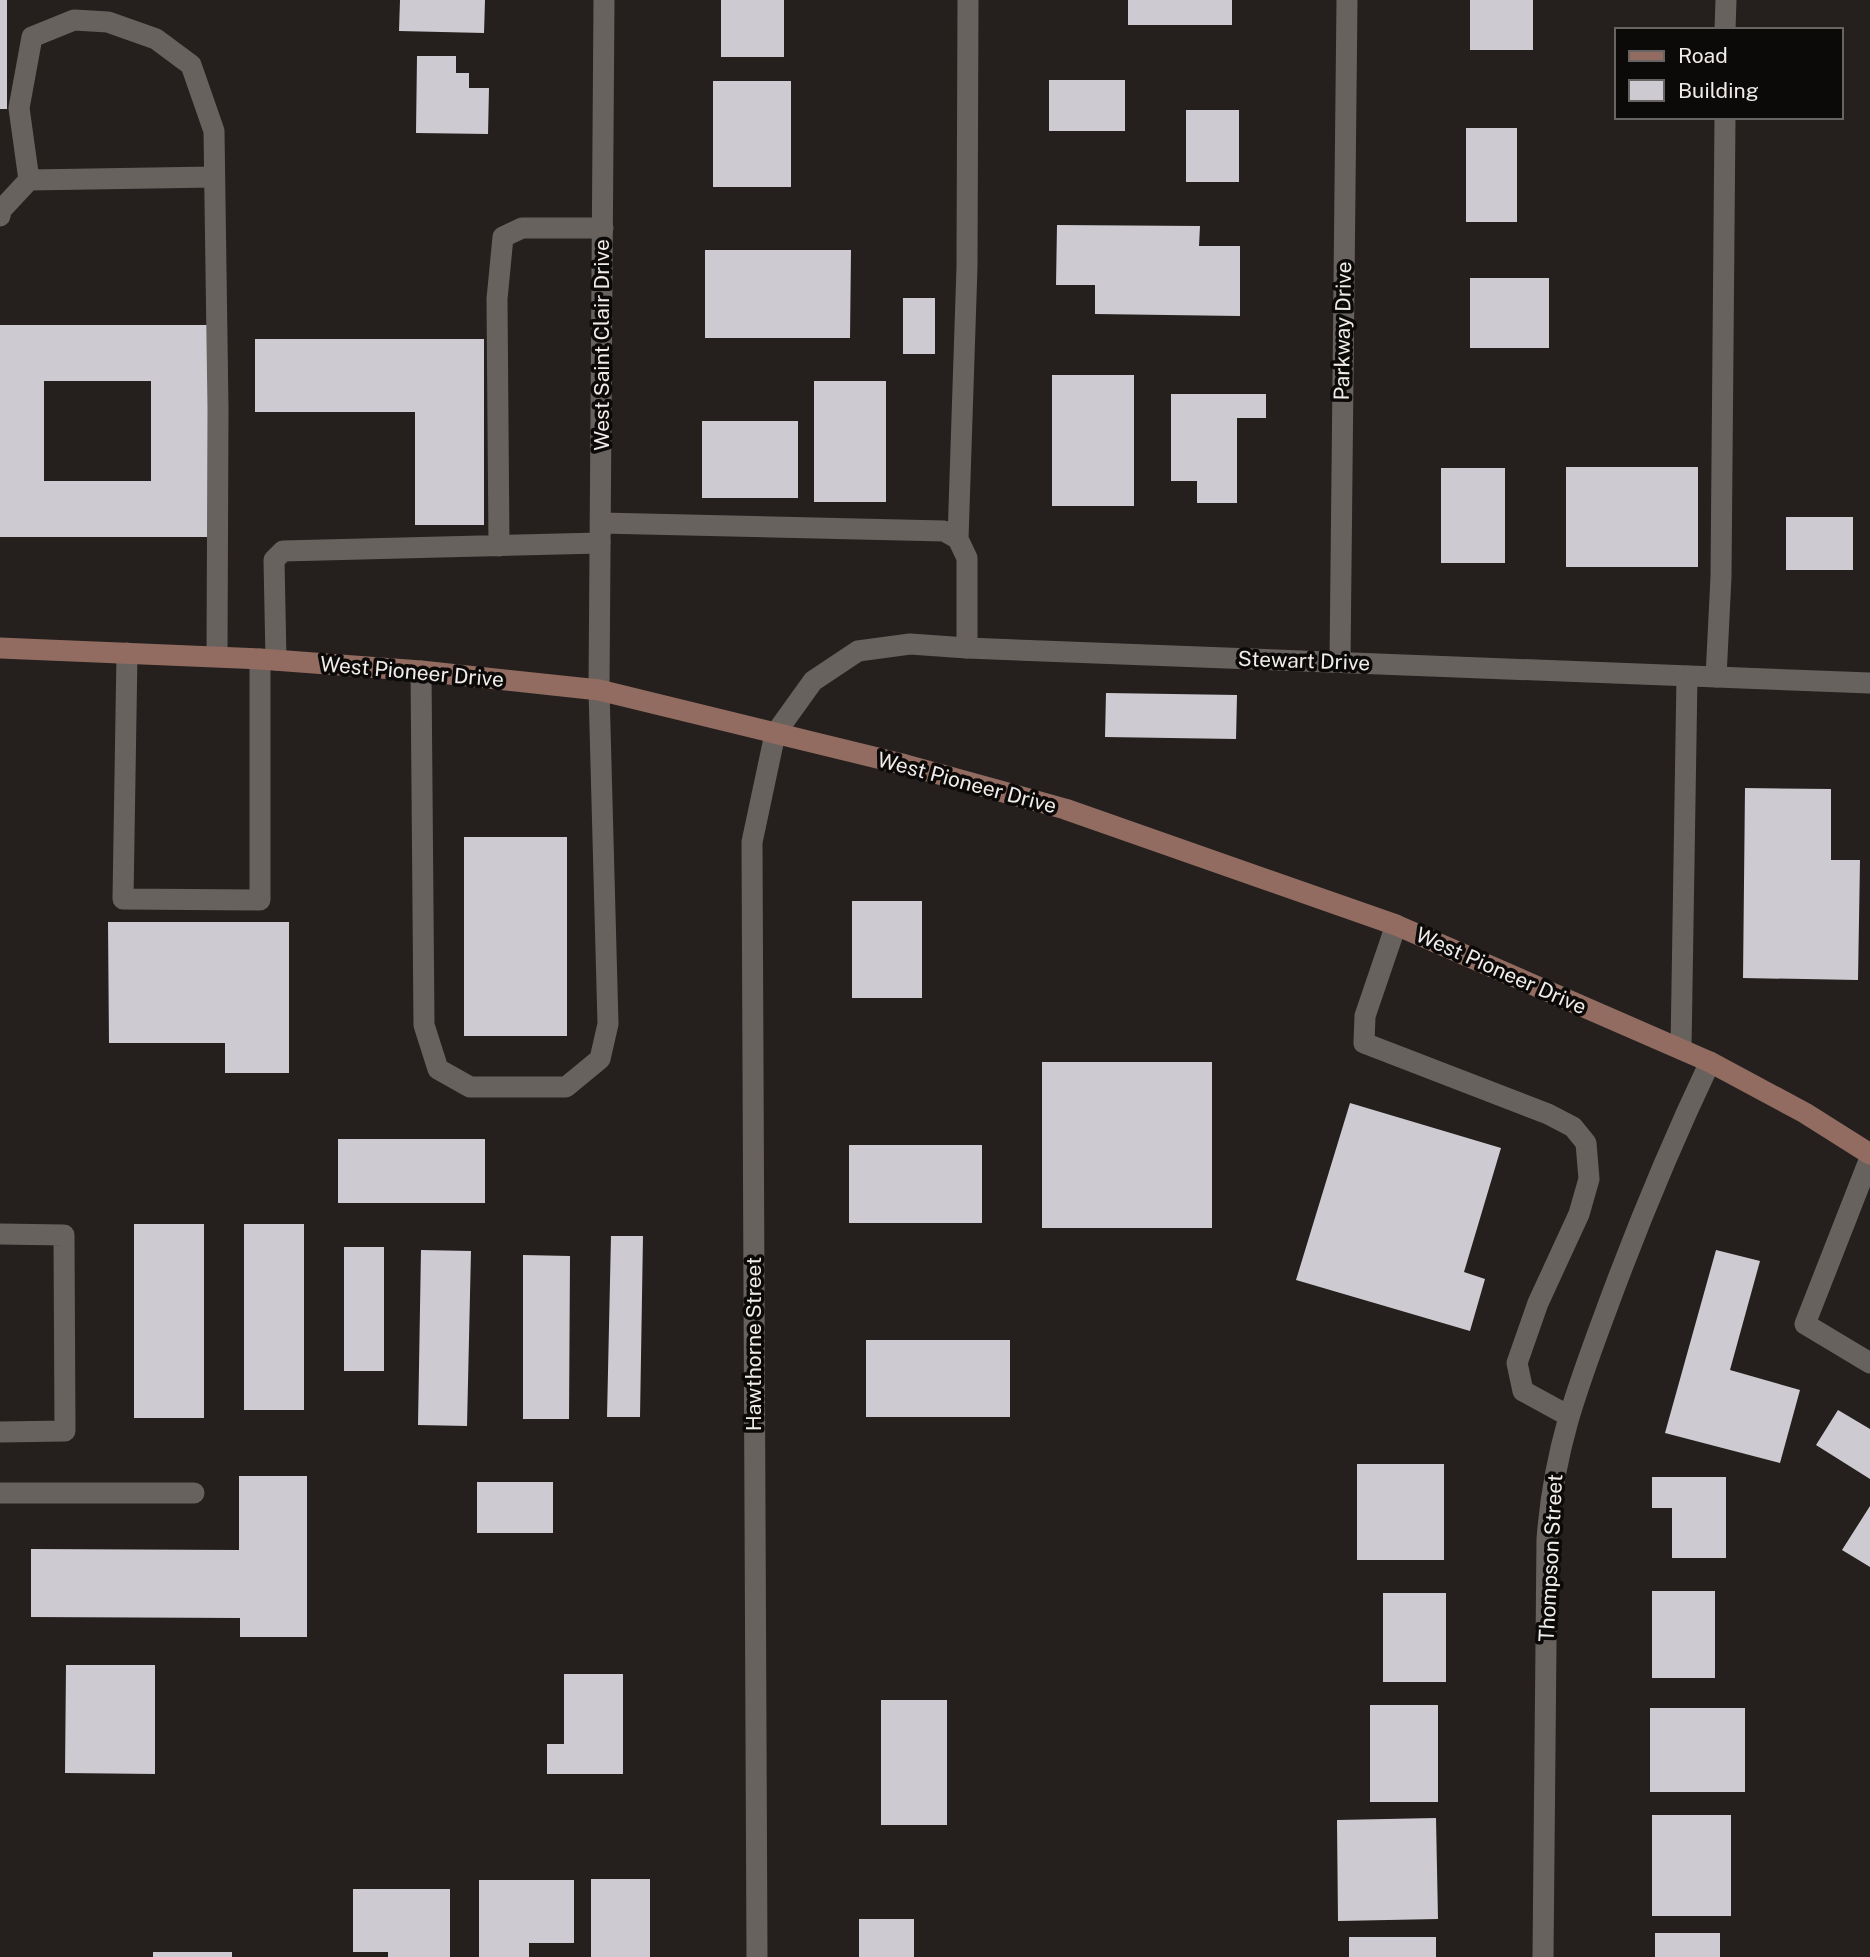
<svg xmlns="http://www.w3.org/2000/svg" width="1870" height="1957" font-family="'Public Sans',sans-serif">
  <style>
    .building { fill: #cdcbd1; fill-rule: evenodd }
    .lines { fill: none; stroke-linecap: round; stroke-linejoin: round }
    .service { stroke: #68625f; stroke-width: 21 }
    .minor { stroke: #68625f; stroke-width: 21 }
    .secondary { stroke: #926c60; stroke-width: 21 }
    .labels { text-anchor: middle; stroke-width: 7; stroke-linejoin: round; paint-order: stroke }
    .street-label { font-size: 21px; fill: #efecea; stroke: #0c0a09 }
  </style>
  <rect width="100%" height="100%" fill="#25201e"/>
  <path class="building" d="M0,0H7V109H0Z
    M400,0H485L484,33L399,31Z
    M721,0H784V57H721Z
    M1128,0H1232V25H1128Z
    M1470,0H1533V50H1470Z
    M417,56H456V73H469V88H489L488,134L416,133Z
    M1049,80H1125V131H1049Z
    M713,81H791V187H713Z
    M1186,110H1239V182H1186Z
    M1466,128H1517V222H1466Z
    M1057,225L1200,226L1199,246H1240V316L1095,314V285H1056Z
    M705,250H851L850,338H705Z
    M1470,278H1549V348H1470Z
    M903,298H935V354H903Z
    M0,325H209V537H0ZM44,381H151V481H44Z
    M255,339H484V525H415V412H255Z
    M1052,375H1134V506H1052Z
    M814,381H886V502H814Z
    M1171,394H1266V418H1237V503H1197V481H1171Z
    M702,421H798V498H702Z
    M1566,467H1698V567H1566Z
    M1441,468H1505V563H1441Z
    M1786,517H1853V570H1786Z
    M1106,693L1237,695L1236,739L1105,737Z
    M1745,788L1831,789V860H1860L1858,980L1743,978Z
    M464,837H567V1036H464Z
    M852,901H922V998H852Z
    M108,922H289V1073H225V1043H109Z
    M1042,1062H1212V1228H1042Z
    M1350,1103L1501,1148L1464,1272L1485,1279L1470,1331L1296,1280Z
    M338,1139H485V1203H338Z
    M849,1145H982V1223H849Z
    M134,1224H204V1418H134Z
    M244,1224H304V1410H244Z
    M611,1236H643L640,1417H607Z
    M344,1247H384V1371H344Z
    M421,1250L471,1251L467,1426L418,1425Z
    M1716,1250L1760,1261L1730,1370L1800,1390L1780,1463L1665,1433Z
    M523,1255L570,1256L569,1419H523Z
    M866,1340H1010V1417H866Z
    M1838,1410L1870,1429V1479L1816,1445Z
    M1357,1464H1444V1560H1357Z
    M239,1476H307V1637H240V1618L31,1617V1549L239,1550Z
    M1652,1477H1726V1558H1672V1508H1652Z
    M477,1482H553V1533H477Z
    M1870,1506V1567L1842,1550Z
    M1652,1591H1715V1678H1652Z
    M1383,1593H1446V1682H1383Z
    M66,1665H155V1774L65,1773Z
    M564,1674H623V1774H547V1744H564Z
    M881,1700H947V1825H881Z
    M1370,1705H1438V1802H1370Z
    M1650,1708H1745V1792H1650Z
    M1652,1815H1731V1916H1652Z
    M1436,1818L1438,1919L1338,1921L1337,1820Z
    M591,1879H650V1957H591Z
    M479,1880H574V1943H529V1957H479Z
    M353,1889H450V1957H388V1952H353Z
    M859,1919H914V1957H859Z
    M1655,1933H1720V1957H1655Z
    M1349,1937H1436V1957H1349Z
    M153,1952H232V1957H153Z"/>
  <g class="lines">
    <path class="service" d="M1725,30L1726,0
      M29,180L19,108L32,37L74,20L108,22L156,39L191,65L214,131L218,409L217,656
      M0,216L1,210L29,180L214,177
      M601,523L944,531L958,539L967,558V648
      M958,539L967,267L968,0
      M499,546L497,299L503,237L522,228H603
      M127,653L123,899L260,900V659
      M276,660L274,560L283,551L600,543
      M421,671L424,1025L438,1069L470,1087H566L600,1059L608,1024L599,690
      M1716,677L1721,577L1725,117
      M1396,925L1365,1016L1364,1043L1548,1114L1573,1127L1586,1143L1589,1179L1579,1214L1538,1303L1517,1363L1523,1391L1567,1415
      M1681,1049L1687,676
      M1870,1158L1805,1324L1870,1363
      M0,1234L64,1235L65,1431L0,1432
      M0,1493H194"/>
    <path class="minor" d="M1340,662L1347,0
      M599,690L604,0
      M757,1957L752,842L775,734L813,681L858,651L910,644L967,648L1870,683
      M1543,1957L1547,1539C1554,1449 1576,1391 1607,1308C1638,1224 1672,1142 1710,1062"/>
    <path class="secondary" d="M0,648L260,659L421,671L599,690L906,765L1065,809L1396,925L1710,1062L1805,1113L1870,1154"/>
  </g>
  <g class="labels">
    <g class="street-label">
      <text transform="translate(1343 331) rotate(-89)" y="7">Parkway Drive</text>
      <text transform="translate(602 345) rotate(-90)" y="7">West Saint Clair Drive</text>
      <text transform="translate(1304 661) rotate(2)" y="7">Stewart Drive</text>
      <text transform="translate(412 672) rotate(5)" y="7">West Pioneer Drive</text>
      <text transform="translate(967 783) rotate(15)" y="7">West Pioneer Drive</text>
      <text transform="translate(1501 971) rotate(24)" y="7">West Pioneer Drive</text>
      <text transform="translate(754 1344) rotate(-90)" y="7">Hawthorne Street</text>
      <text transform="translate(1551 1558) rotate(-87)" y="7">Thompson Street</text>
    </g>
  </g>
  <rect x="1615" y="28" width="228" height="91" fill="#0c0a09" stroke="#676463" stroke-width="2"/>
  <rect x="1629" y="51" width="35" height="10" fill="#926c60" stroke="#676463" stroke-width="2"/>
  <text x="1678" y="63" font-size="21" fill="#efecea">Road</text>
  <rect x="1629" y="80" width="35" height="21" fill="#cdcbd1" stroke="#676463" stroke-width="2"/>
  <text x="1678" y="98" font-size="21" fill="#efecea">Building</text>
</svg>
